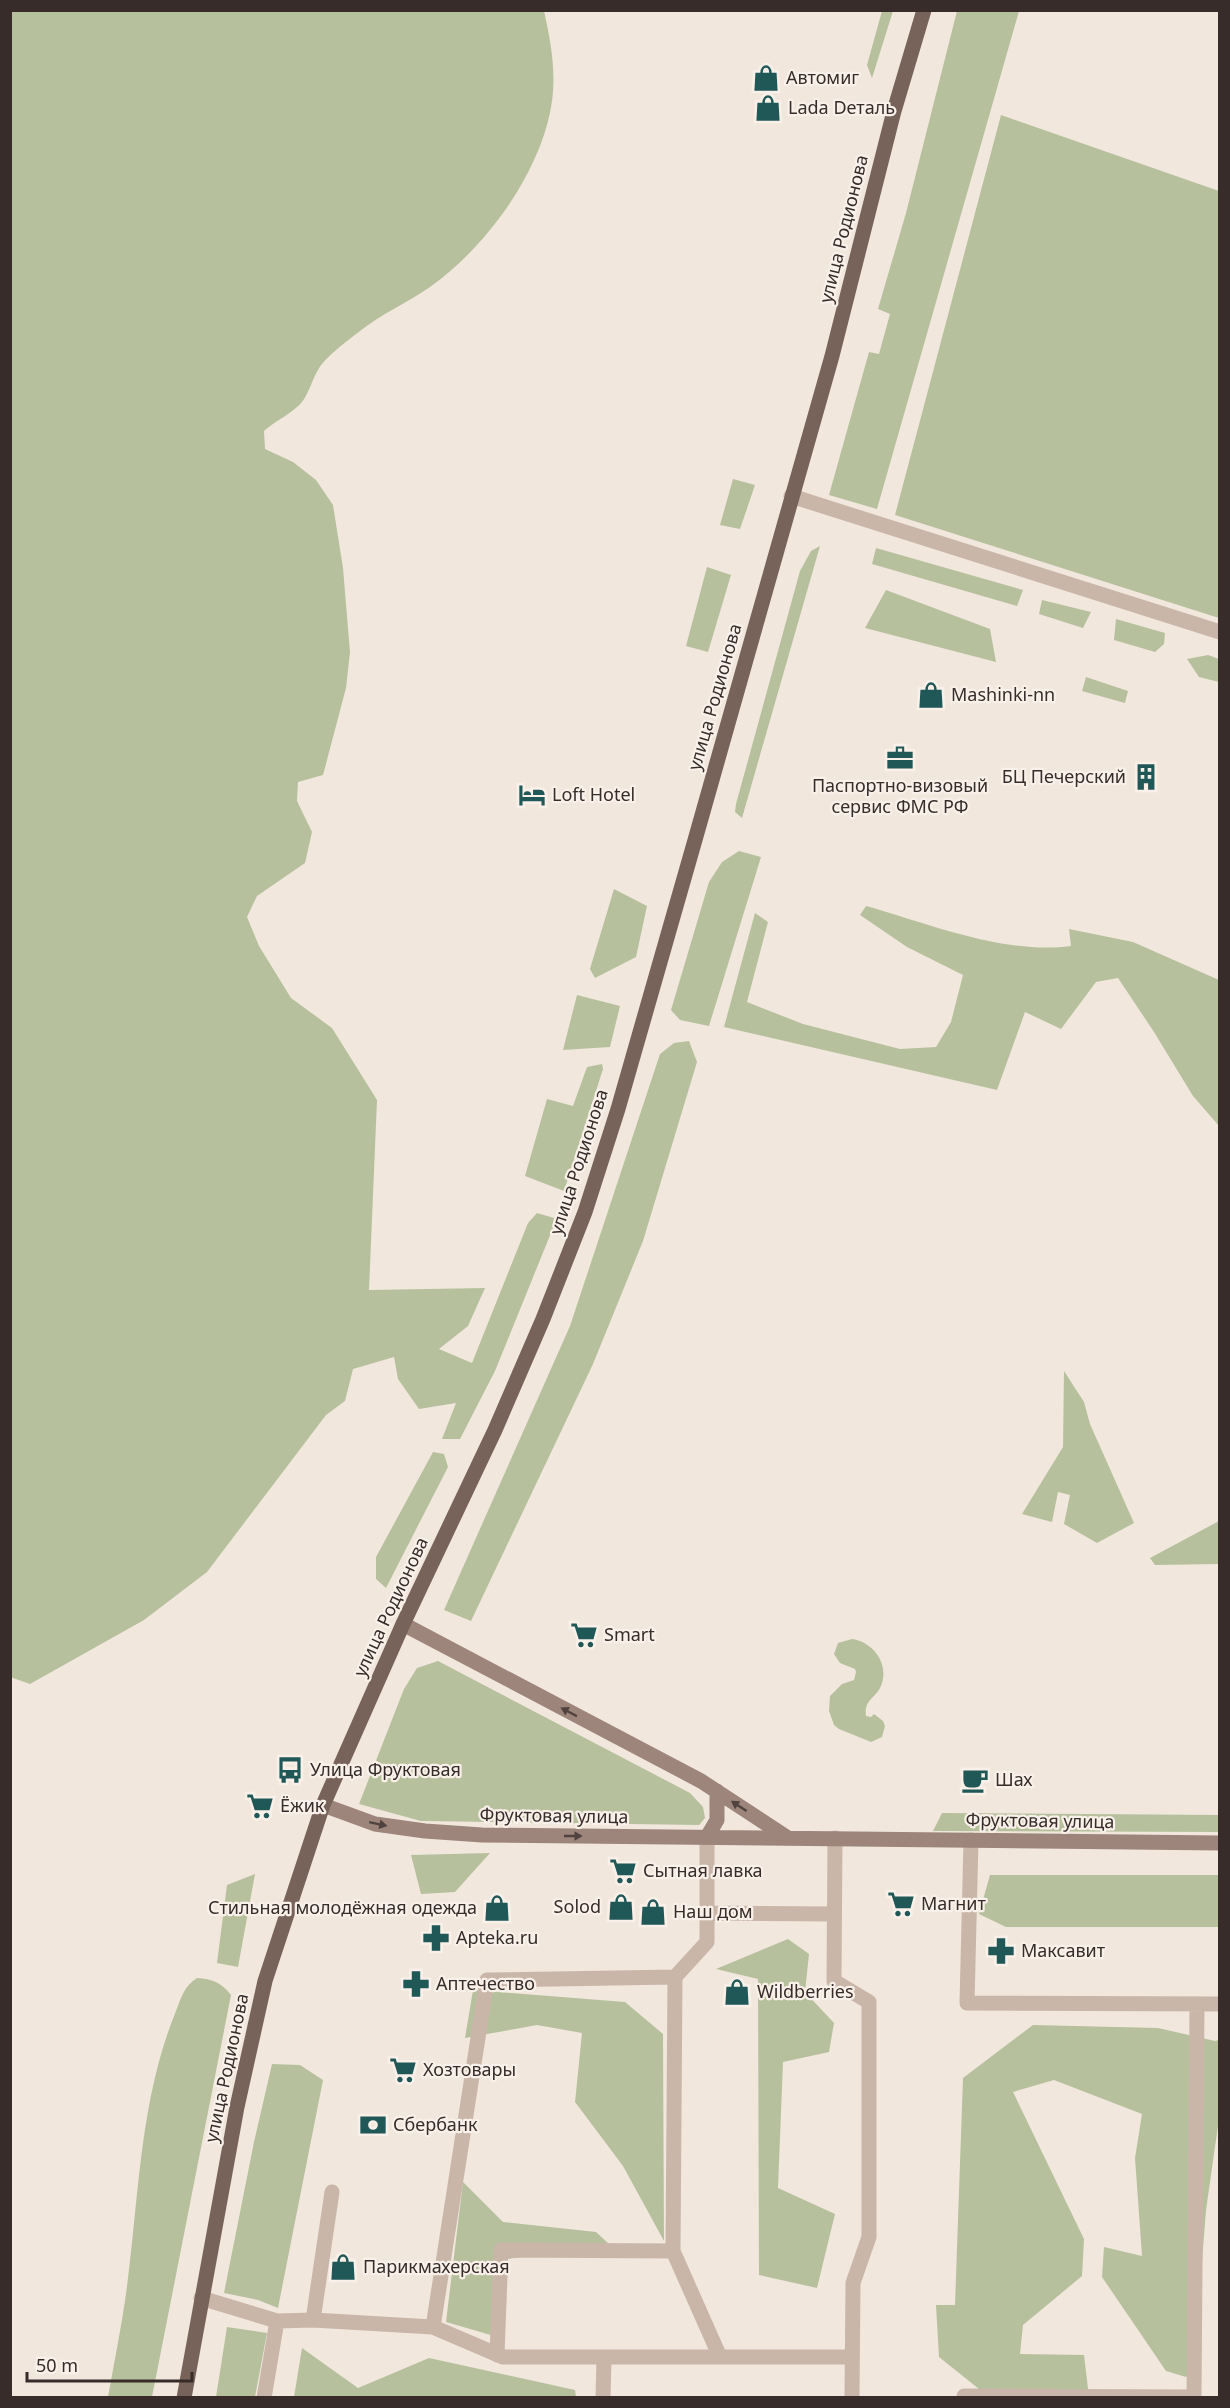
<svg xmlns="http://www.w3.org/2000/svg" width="1230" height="2408" font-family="'Noto Sans',sans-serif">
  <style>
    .green { fill: #b7c09d }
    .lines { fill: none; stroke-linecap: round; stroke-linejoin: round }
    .street { stroke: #c9b6a9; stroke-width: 15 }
    .secondary { stroke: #9d857b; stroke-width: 15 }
    .primary { stroke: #78635a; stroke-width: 15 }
    .oneway { fill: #50423e }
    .labels { text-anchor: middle; stroke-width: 4.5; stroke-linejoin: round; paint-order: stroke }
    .poi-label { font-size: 18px; fill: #372c29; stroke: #f9f1e9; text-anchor: start }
    .street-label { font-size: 18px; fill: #372c29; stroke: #f9f1e9 }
  </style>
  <rect width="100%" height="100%" fill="#f1e7dd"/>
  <path class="green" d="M11,10L544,11C550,38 555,64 553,92C547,165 488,246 430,287C407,303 381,314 360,331C347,341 332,352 322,364C312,376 309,398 297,407C287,416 274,422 264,431L265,449L293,462L316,480L333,505L343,568L350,652L346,688L323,775L298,782L297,801L312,832L305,863L257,896L247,917L259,946L291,998L332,1028L377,1100L369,1290L485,1288L468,1326L439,1349L472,1363L528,1223L537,1213L554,1218L553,1228L495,1371L460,1439H442L456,1403L419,1409L398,1379L394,1357L353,1369L345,1401L326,1415L207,1572L144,1620L30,1684L10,1677Z
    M882,11H893L872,78L867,65Z
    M957,11H1019L877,509L829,495L869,352L879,354L890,314L878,309L906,213Z
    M1001,115L1219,191V618L895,515Z
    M733,479L755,485L740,529L720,525Z
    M820,546L742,818L735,812L736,804L800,571L811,551Z
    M876,548L1023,590L1017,606L872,564Z
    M707,567L731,575L708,652L686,646Z
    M886,590L990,629L996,662L865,628Z
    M1042,600L1091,612L1083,628L1039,614Z
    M1116,619L1165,633L1164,644L1155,652L1114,640Z
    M1208,655L1219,659V682L1199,677L1187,659Z
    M1086,677L1128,691L1125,703L1082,691Z
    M739,851L761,857L709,1026L680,1020L671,1010L709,882L722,862Z
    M614,889L647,906L636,957L595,978L590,969Z
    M866,906C930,924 1005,955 1071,946L1069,929L1133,942L1219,980V1126L1193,1096L1154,1032L1118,978L1096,982L1061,1029L1025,1012L997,1090L724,1027L755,913L768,922L747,1002L803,1024L900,1049L936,1047L951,1022L963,975L907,947L860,915Z
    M577,995L620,1006L610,1047L563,1050Z
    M689,1041L697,1062L643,1241L593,1364L471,1621L444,1610L570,1326L660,1054L674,1043Z
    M602,1064L603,1069L564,1191L525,1176L547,1099L573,1106L587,1067Z
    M1064,1371L1084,1402L1090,1424L1134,1523L1097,1543L1064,1524L1070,1495L1058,1492L1052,1522L1022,1514L1063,1447Z
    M433,1452L444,1454L448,1467L386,1588L376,1579V1557Z
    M1219,1521V1564L1155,1565L1150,1558Z
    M852,1639C874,1642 891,1666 880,1688C874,1699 864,1700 866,1716L871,1717L874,1714L883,1721L885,1726L882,1737L871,1742L839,1729L834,1725L829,1711L830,1696L842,1684L854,1680L856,1672L855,1669L840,1663L834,1654L838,1643Z
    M438,1661L690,1793L703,1807L705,1818L699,1825L421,1821L359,1804L404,1689L417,1668Z
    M942,1813L1219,1815V1832L933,1831Z
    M490,1853L455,1892L421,1894L411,1855Z
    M255,1874L238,1967L217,1963L227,1885Z
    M990,1875H1219V1927H1006L979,1914Z
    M788,1939L809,1954L805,1992L834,2023L829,2052L783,2062L778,2188L835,2214L817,2288L759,2275L758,1979L716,1969Z
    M197,1978C212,1979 221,1982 231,1995L152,2397H108C114,2363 121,2329 126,2294C139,2200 139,2101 176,2011C181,1998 184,1986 197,1978Z
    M473,1990L625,2002L663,2034L664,2241L623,2166L575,2102L582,2033L537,2025L465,2038Z
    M1033,2025L1158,2028L1215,2041L1219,2040V2119L1206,2210L1194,2365L1186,2377L1166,2371L1102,2277L1104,2247L1142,2256L1135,2158L1142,2114L1054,2080L1013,2092L1084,2239L1082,2276L1023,2325L1020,2354L1084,2355L1089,2397H989L939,2357L936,2305H955L963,2078Z
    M272,2064L300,2065L323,2080L278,2308L258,2300L224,2293L254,2142Z
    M463,2182L503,2222L596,2232L608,2243L495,2261L501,2338L446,2322Z
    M227,2327L267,2333L255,2397H216Z
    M302,2348L358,2388L429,2358L575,2390L576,2397H294Z"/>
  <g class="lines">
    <path class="street" d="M791,496L1220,632
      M835,1838L834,1981L869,2002V2237L853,2283L852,2398
      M971,1840L967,2003L1220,2004
      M707,1913L834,1914
      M673,2251L720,2357
      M201,2298L277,2321L264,2398
      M313,2320L332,2192
      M277,2321L313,2320L433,2327L487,1980L675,1977L707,1942V1837
      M433,2327L503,2357H851
      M497,2355L501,2250L673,2251L675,1977
      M964,2396L1194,2397L1197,2004
      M603,2398L604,2357"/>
    <path class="secondary" d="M403,1624L701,1781L788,1838
      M323,1805L375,1824L425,1831L482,1835L1220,1843
      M707,1837L717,1820V1791"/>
    <path class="primary" d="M184,2398L237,2107L265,1981L323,1805L403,1624L495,1430L543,1319L585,1212L618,1109L695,840L832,356L894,111L924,10"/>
  </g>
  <defs><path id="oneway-solid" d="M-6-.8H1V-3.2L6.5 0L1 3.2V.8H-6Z" transform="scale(1.5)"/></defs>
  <g class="oneway">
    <use href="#oneway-solid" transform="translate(569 1712) rotate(-152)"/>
    <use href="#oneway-solid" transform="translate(739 1806) rotate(-147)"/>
    <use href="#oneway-solid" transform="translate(378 1824) rotate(12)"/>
    <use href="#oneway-solid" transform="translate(573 1836)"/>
  </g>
  <defs>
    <symbol id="shop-bare" viewBox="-9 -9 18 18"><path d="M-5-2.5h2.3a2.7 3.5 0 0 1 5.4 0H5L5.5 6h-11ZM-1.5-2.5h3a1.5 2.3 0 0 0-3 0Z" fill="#205757" stroke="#f9f1e9" stroke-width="2.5" paint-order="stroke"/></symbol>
    <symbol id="office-bare" viewBox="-9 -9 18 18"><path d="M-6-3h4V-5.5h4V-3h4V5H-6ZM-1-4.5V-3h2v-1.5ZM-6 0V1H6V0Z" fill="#205757" stroke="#f9f1e9" stroke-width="2.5" paint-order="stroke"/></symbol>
    <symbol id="building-bare" viewBox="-9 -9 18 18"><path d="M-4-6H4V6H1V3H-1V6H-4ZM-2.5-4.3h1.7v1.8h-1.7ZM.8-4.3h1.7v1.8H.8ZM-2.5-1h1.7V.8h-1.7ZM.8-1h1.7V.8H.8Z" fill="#205757" stroke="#f9f1e9" stroke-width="2.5" paint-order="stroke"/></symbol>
    <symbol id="hotel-bare" viewBox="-9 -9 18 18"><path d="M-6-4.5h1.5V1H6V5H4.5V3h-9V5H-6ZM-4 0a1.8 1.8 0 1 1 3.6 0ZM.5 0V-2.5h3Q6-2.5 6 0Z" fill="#205757" stroke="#f9f1e9" stroke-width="2.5" paint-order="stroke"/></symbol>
    <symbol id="supermarket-bare" viewBox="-9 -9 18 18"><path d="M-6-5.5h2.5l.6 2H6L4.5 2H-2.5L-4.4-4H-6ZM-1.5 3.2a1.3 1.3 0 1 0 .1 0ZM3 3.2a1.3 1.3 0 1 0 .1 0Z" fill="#205757" stroke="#f9f1e9" stroke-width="2.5" paint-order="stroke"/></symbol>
    <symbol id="bus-bare" viewBox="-9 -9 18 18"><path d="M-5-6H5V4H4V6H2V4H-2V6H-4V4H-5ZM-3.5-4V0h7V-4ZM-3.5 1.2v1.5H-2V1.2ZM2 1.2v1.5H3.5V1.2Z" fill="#205757" stroke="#f9f1e9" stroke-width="2.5" paint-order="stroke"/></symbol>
    <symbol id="cafe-bare" viewBox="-9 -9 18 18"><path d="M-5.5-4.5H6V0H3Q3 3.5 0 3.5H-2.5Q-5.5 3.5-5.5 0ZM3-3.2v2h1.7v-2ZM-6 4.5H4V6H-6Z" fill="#205757" stroke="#f9f1e9" stroke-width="2.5" paint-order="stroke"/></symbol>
    <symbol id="pharmacy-bare" viewBox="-9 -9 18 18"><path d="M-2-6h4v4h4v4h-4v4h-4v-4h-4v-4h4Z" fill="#205757" stroke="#f9f1e9" stroke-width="2.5" paint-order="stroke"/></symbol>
    <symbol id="bank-bare" viewBox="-9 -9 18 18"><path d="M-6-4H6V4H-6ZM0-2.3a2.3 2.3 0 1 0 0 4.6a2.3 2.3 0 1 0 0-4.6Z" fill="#205757" stroke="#f9f1e9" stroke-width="2.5" paint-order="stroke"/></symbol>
  </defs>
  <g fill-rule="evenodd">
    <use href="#shop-bare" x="747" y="59" width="38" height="38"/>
    <use href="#shop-bare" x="749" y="89" width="38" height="38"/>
    <use href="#shop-bare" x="912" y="676" width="38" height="38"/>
    <use href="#office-bare" x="881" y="739" width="38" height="38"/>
    <use href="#building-bare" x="1127" y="758" width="38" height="38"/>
    <use href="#hotel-bare" x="513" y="776" width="38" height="38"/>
    <use href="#supermarket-bare" x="565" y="1616" width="38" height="38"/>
    <use href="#bus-bare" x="271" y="1751" width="38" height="38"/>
    <use href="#cafe-bare" x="956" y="1761" width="38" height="38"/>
    <use href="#supermarket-bare" x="241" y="1787" width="38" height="38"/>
    <use href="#supermarket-bare" x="604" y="1852" width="38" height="38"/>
    <use href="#supermarket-bare" x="882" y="1885" width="38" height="38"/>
    <use href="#shop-bare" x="602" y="1888" width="38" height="38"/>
    <use href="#shop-bare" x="478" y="1889" width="38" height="38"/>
    <use href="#shop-bare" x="634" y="1893" width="38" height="38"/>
    <use href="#pharmacy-bare" x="417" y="1919" width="38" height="38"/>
    <use href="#pharmacy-bare" x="982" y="1932" width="38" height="38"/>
    <use href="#pharmacy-bare" x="397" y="1965" width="38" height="38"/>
    <use href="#shop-bare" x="718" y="1973" width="38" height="38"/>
    <use href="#supermarket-bare" x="384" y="2051" width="38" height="38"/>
    <use href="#bank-bare" x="354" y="2106" width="38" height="38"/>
    <use href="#shop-bare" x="324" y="2248" width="38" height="38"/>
  </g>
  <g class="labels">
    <g class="poi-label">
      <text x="786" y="84">Автомиг</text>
      <text x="788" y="114">Lada Dеталь</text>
      <text x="951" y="701">Mashinki-nn</text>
      <text x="1126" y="783" text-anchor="end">БЦ Печерский</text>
      <text x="900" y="792" text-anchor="middle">Паспортно-визовый<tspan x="900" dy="21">сервис ФМС РФ</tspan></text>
      <text x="552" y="801">Loft Hotel</text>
      <text x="604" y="1641">Smart</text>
      <text x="310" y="1776">Улица Фруктовая</text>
      <text x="995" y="1786">Шах</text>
      <text x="280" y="1812">Ёжик</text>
      <text x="643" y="1877">Сытная лавка</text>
      <text x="921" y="1910">Магнит</text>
      <text x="601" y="1913" text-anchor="end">Solod</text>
      <text x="477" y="1914" text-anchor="end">Стильная молодёжная одежда</text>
      <text x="673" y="1918">Наш дом</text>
      <text x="456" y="1944">Apteka.ru</text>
      <text x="1021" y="1957">Максавит</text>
      <text x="436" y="1990">Аптечество</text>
      <text x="757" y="1998">Wildberries</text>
      <text x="423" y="2076">Хозтовары</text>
      <text x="393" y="2131">Сбербанк</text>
      <text x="363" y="2273">Парикмахерская</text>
    </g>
    <g class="street-label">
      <text transform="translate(844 229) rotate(-76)" y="6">улица Родионова</text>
      <text transform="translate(715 697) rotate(-74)" y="6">улица Родионова</text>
      <text transform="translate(579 1162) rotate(-72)" y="6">улица Родионова</text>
      <text transform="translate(391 1607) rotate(-65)" y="6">улица Родионова</text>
      <text transform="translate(554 1816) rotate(1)" y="6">Фруктовая улица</text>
      <text transform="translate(1040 1821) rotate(1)" y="6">Фруктовая улица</text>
      <text transform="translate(227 2068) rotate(-78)" y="6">улица Родионова</text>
    </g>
  </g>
  <rect width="1230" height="2408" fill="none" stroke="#372c29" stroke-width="24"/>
  <path d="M27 2372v9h165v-9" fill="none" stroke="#372c29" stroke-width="3"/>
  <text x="36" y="2372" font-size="18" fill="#372c29" stroke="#f9f1e9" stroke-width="4.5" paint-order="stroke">50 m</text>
</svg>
